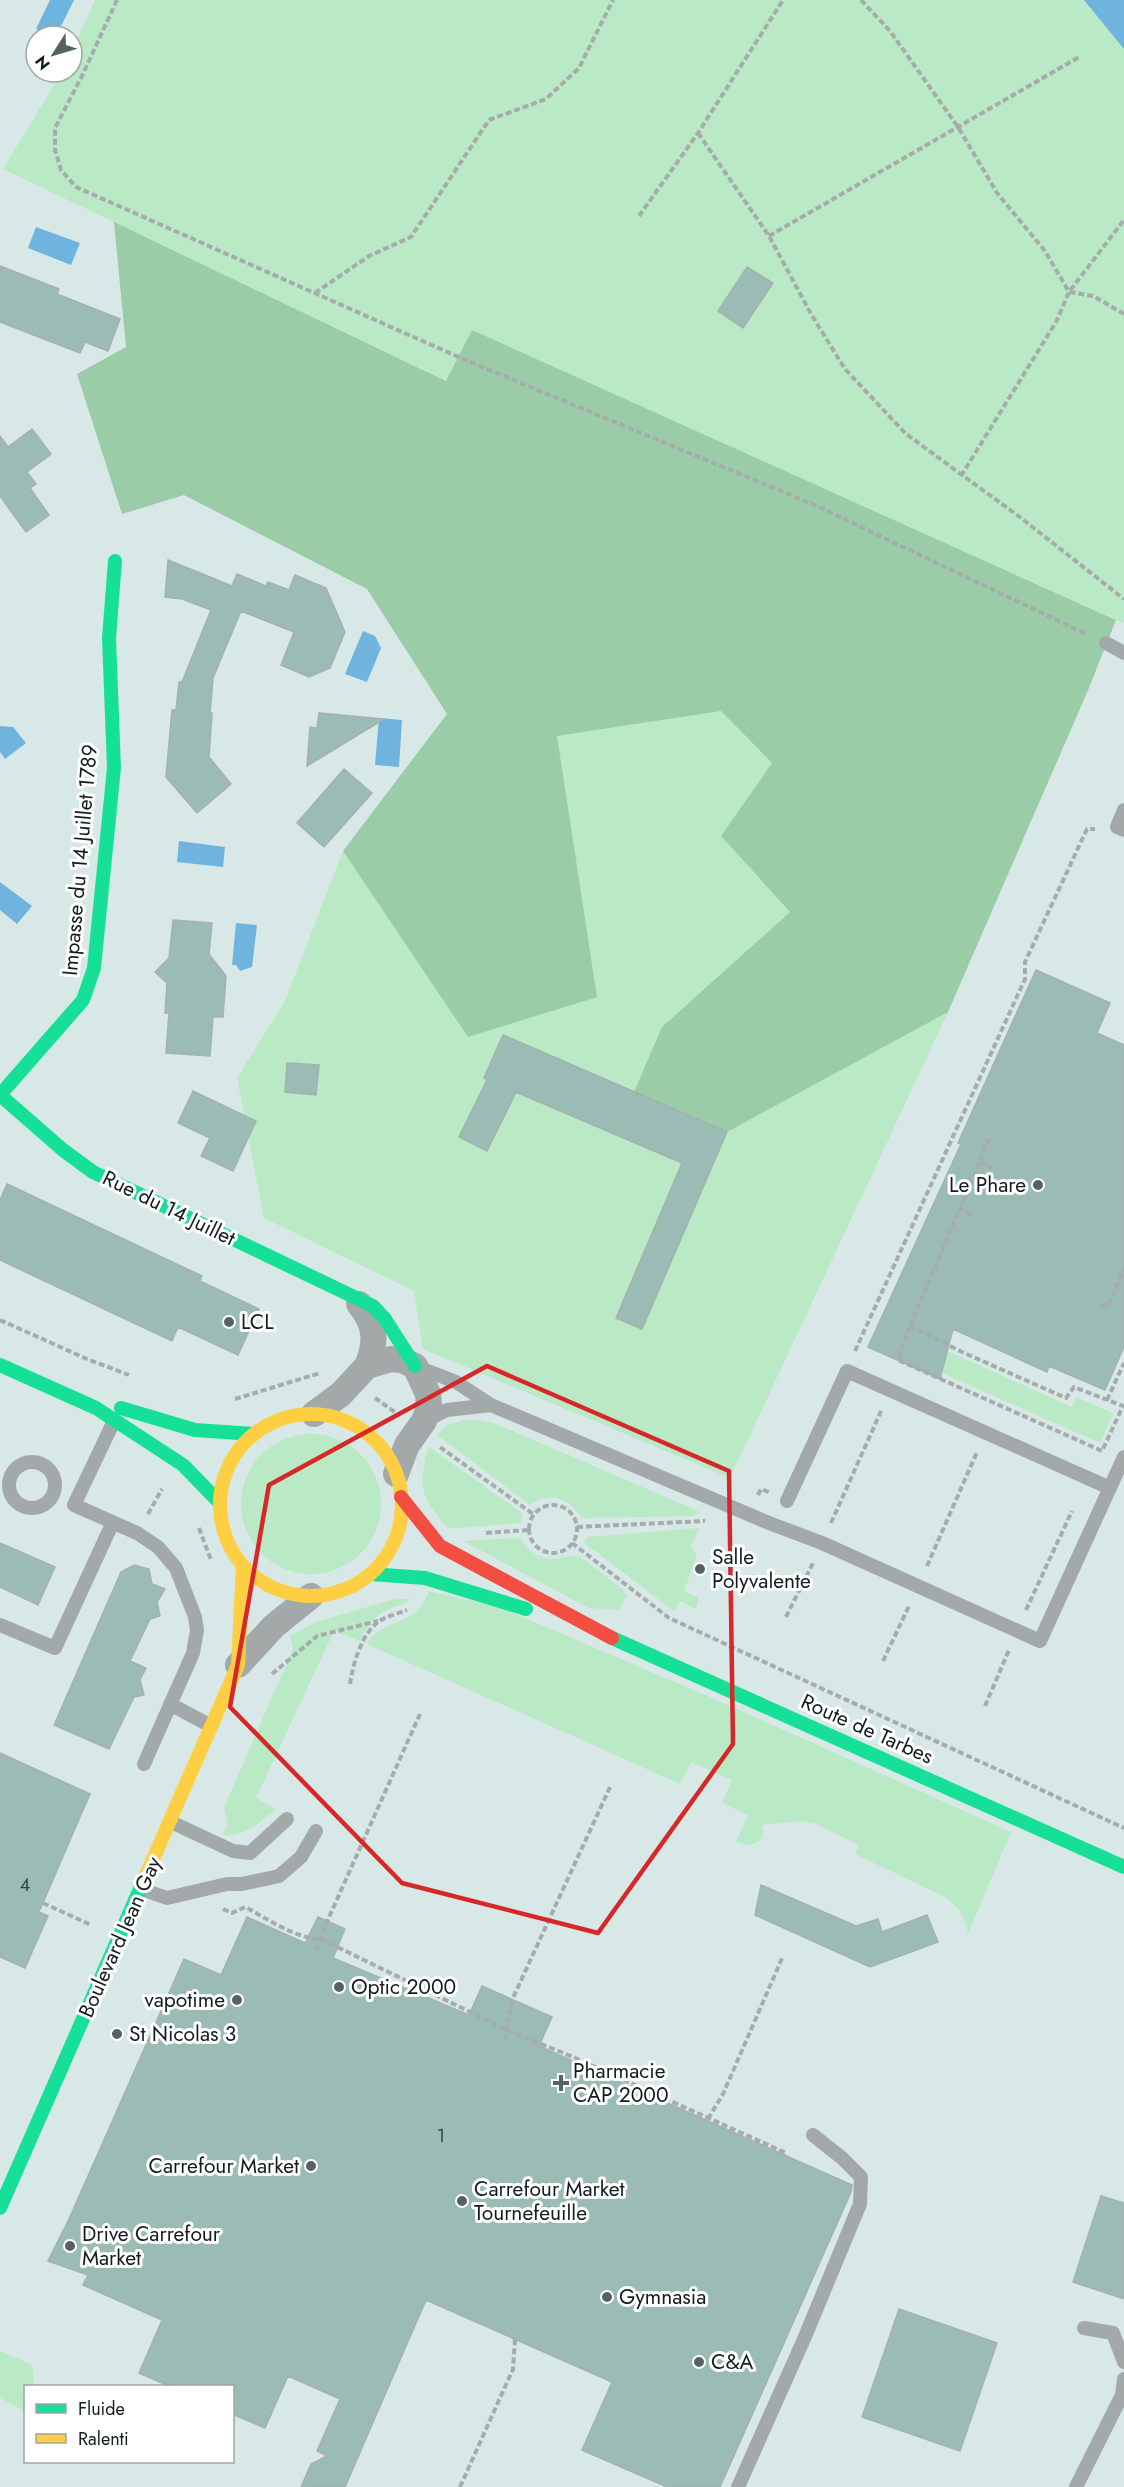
<svg xmlns="http://www.w3.org/2000/svg" width="1124" height="2487" font-family="Jost,sans-serif">
  <style>
    .green { fill: #bae9c5 }
    .forest { fill: #9acca7 }
    .water { fill: #6eb4de }
    .building { fill: #9bbcb4; stroke: #a5b1af; stroke-width: 1.5 }
    .lines { fill: none; stroke-linecap: round; stroke-linejoin: round }
    .path { stroke: #a5acac; stroke-width: 4; stroke-dasharray: 6 3; stroke-linecap: butt }
    .lane { stroke: #a3a8a9; stroke-width: 14 }
    .street { stroke: #a3a8a9; stroke-width: 26 }
    .fast { stroke: #16e098; stroke-width: 14 }
    .slow { stroke: #ffcf43; stroke-width: 14 }
    .jam { stroke: #f24e42; stroke-width: 14 }
    .marked { fill: none; stroke: #d62828; stroke-width: 4.5; stroke-linejoin: round }
    .poi-dot { fill: #576363; stroke: #fff; stroke-width: 2 }
    .labels { text-anchor: middle; stroke-width: 6; stroke-linejoin: round; paint-order: stroke }
    .number-label { font-size: 18px; fill: #344442 }
    .street-label { font-size: 21px; fill: #121c1c; stroke: #fff }
    .poi-label { font-size: 21px; fill: #121c1c; stroke: #fff; text-anchor: start }
  </style>
  <rect width="100%" height="100%" fill="#d8e8e7"/>
  <path class="green" d="M95,0H1124V623L473,331L447,381L3,169L62,72H72V51Z
    M721,711L772,763L721,836L790,912L662,1027L727,1132L948,1012L730,1478L423,1349L414,1291L264,1218L237,1078L285,1001L343,851L468,1036L596,997L557,736Z
    M947,1351L1072,1407L1076,1397L1113,1413L1100,1443L942,1373Z
    M462,1420H480L499,1425L700,1512L695,1516L582,1518C568,1499 552,1490 530,1505L437,1435L446,1426Z
    M241 1504a70 70 0 1 1 140 0a70 70 0 1 1-140 0Z
    M429,1447L522,1513L521,1523L456,1528L446,1527C429,1503 419,1497 424,1466C425,1459 426,1454 429,1447Z
    M699,1528L691,1546L697,1555L684,1591L699,1598L696,1609L680,1601L674,1611L584,1543L587,1537Z
    M521,1538C526,1550 541,1560 555,1559C563,1558 570,1554 578,1556C583,1558 616,1584 623,1590L627,1595L618,1610L589,1608L463,1541Z
    M429,1591L504,1609L710,1697L1011,1832L968,1934C965,1915 959,1907 943,1896L855,1854L859,1845L816,1824L800,1821L762,1825L763,1837C753,1847 749,1846 736,1842L748,1815L722,1803L732,1780L691,1762L680,1784L367,1644C380,1623 395,1626 413,1614C422,1608 425,1600 429,1591Z
    M395,1599H411C404,1605 398,1605 389,1609C374,1615 366,1627 360,1641L334,1631L256,1798L276,1809C259,1822 245,1838 222,1835L228,1826L224,1808L289,1658L293,1649L290,1636L316,1622Z
    M0,2351L32,2365L34,2386H26L25,2411L0,2398Z"/>
  <path class="forest" d="M114,222L446,381L472,330L1116,620L1089,688L948,1012L727,1132L634,1092L662,1027L790,912L721,836L772,763L721,711L557,736L597,997L468,1037L343,851L447,714L367,589L184,495L122,514L77,374L126,347Z"/>
  <path class="water" d="M50,0H74L56,36H51L36,29Z
    M1084,0H1124V49Z
    M36,227L80,243L71,265L28,248Z
    M363,631L375,636L381,648L367,682L345,674Z
    M379,718L402,720L399,767L375,765Z
    M0,726L13,727L26,743L5,759L0,752Z
    M179,841L225,847L223,867L177,862Z
    M0,882L32,906L17,924L0,910Z
    M236,923L257,925L252,967L240,971L236,965H232Z"/>
  <path class="building" d="M0,266L59,289L57,294L120,319L108,351L85,342L80,353L0,322Z
    M747,267L773,283L743,328L718,311Z
    M32,429L51,454L27,472L36,484L30,488L49,515L26,532L0,496V436L8,447Z
    M168,560L232,586L237,574L266,586L268,582L289,590L295,575L326,588L345,632L330,668L309,677L281,665L294,632L241,611L213,678L210,713H212L209,757L231,784L197,813L166,777L172,710H176L179,682H182L211,610L182,599L165,597Z
    M319,713L384,719L307,766L310,727L317,728Z
    M344,769L372,793L324,847L297,823Z
    M173,920L212,923L209,954L226,976L223,1017H213L210,1056L166,1053L169,1013H165L167,983L155,972L169,958Z
    M1036,970L1110,1003L1097,1033L1124,1045V1347L1105,1390L1049,1366L1047,1372L953,1329L940,1379L868,1347L961,1144L958,1143Z
    M503,1035L727,1132L642,1329L616,1318L682,1163L516,1092L487,1151L459,1137L487,1080L484,1078Z
    M287,1063L319,1065L316,1095L285,1092Z
    M193,1091L256,1121L233,1171L201,1156L210,1138L178,1123Z
    M7,1184L202,1276L200,1281L259,1309L238,1355L178,1327L172,1341L0,1260V1200Z
    M0,1543L55,1567L38,1605L0,1587Z
    M134,1565L149,1569L152,1584L165,1589L157,1602L160,1616L150,1619L130,1661L146,1668L140,1680L144,1695L134,1697L109,1749L54,1725L121,1572Z
    M0,1753L90,1794L39,1912L48,1916L25,1968L0,1957Z
    M761,1885L856,1926L878,1919L882,1932L927,1915L938,1942L870,1967L755,1915Z
    M247,1917L305,1943L318,1917L345,1929L333,1958L469,2015L482,1986L552,2017L539,2046L852,2185L851,2192L720,2487H667L582,2450L612,2382L426,2300L345,2487H301L311,2464L327,2456L317,2451L340,2399L288,2376L265,2428L232,2414V2386H169L139,2373L162,2320L83,2285L88,2275L48,2261L69,2219L184,1959L221,1975Z
    M1101,2196L1124,2203V2299L1073,2282Z
    M899,2309L997,2343L960,2451L862,2417Z"/>
  <g class="lines">
    <path class="path" d="M117,0L82,76L55,128V150L61,170L76,187L463,359L817,506L1086,634
      M861,0L890,31L958,127L997,193L1045,251L1069,292L1093,296L1124,314
      M698,133L769,236L811,314L845,369L906,434L1021,518L1124,599
      M639,216L698,133L783,0
      M769,236L1081,56
      M315,293L369,256L411,237L489,120L546,99L579,68L613,0
      M961,476L1056,322L1069,292L1124,220
      M980,1162L992,1168
      M958,1208L972,1215
      M1123,1256L1124,1257
      M1101,1304L1108,1306L1124,1269
      M0,1320L87,1359L129,1375
      M910,1326L962,1352L1066,1398L1074,1387L1123,1406L1102,1451L898,1360Z
      M910,1326L991,1135
      M855,1351L1025,979V962L1087,829H1095
      M375,1398L396,1413
      M235,1399L320,1373
      M1107,1400L1124,1363
      M440,1447L533,1514
      M758,1495L761,1489L769,1492
      M529 1529a24 24 0 1 1 48 0a24 24 0 1 1-48 0Z
      M148,1514L162,1489
      M831,1523L882,1409
      M577,1527L705,1521
      M199,1528L211,1560
      M486,1533L528,1530
      M572,1543L669,1618L1124,1828
      M927,1566L977,1452
      M1026,1610L1072,1511
      M786,1617L813,1563
      M883,1661L909,1606
      M272,1674L317,1636L378,1621
      M350,1684C353,1664 362,1631 381,1620C388,1616 399,1613 407,1610
      M985,1706L1009,1650
      M43,1903L91,1925
      M223,1909L232,1913L245,1907C268,1919 294,1938 321,1939L507,2030L573,2057L786,2153L785,2156
      M316,1950L330,1915L420,1714
      M505,2041L512,2000L611,1785
      M708,2119L723,2094L783,1956
      M460,2487L513,2369L515,2339"/>
    <path class="lane" d="M1106,643L1124,653
      M1124,810L1117,827L1124,830
      M415,1366L456,1382L491,1405L769,1523L822,1543L1040,1641L1124,1457
      M114,1421L74,1505L137,1533L158,1547L176,1568L195,1617L197,1630L193,1653L144,1764
      M424,1421L447,1410L491,1405
      M9 1485a23 23 0 1 1 46 0a23 23 0 1 1-46 0Z
      M787,1501L847,1371L1110,1488
      M0,1625L55,1648L113,1522
      M170,1704L211,1726
      M171,1822L233,1851L250,1853L287,1819
      M141,1889L167,1898L227,1884H242L279,1876L301,1857L316,1831
      M1084,2328L1113,2333L1124,2362
      M738,2487L804,2339L860,2204L861,2177L842,2158L813,2135
      M1076,2487L1122,2395L1124,2379"/>
    <path class="street" d="M359,1304C376,1324 377,1342 367,1366
      M314,1414L341,1394L367,1366L391,1359L402,1360L415,1366L428,1394L429,1407L424,1421L407,1445L396,1474
      M238,1665L274,1626L311,1596"/>
    <path class="fast" d="M0,1095L83,1000L94,968L114,768L109,638L115,561
      M0,1095L63,1150L93,1172L373,1306L385,1319L415,1366
      M0,1365L96,1408L183,1465L219,1502
      M121,1408L195,1430L254,1434
      M371,1574L425,1578L526,1609
      M612,1638L1124,1867
      M0,2208L147,1873"/>
    <path class="slow" d="M220 1505a91 91 0 1 1 182 0a91 91 0 1 1-182 0Z
      M147,1873L238,1665L243,1566"/>
    <path class="jam" d="M401,1497L440,1546L612,1638"/>
  </g>
  <path class="marked" d="M487,1366L729,1471L733,1744L598,1933L402,1883L230,1707L269,1485Z"/>
  <g class="poi-dot">
    <circle cx="1038" cy="1185" r="6"/>
    <circle cx="229" cy="1322" r="6"/>
    <circle cx="700" cy="1569" r="6"/>
    <circle cx="339" cy="1987" r="6"/>
    <circle cx="237" cy="2000" r="6"/>
    <circle cx="117" cy="2034" r="6"/>
    <path d="M558 2074h6v6h6v6h-6v6h-6v-6h-6v-6h6z"/>
    <circle cx="311" cy="2166" r="6"/>
    <circle cx="462" cy="2201" r="6"/>
    <circle cx="70" cy="2246" r="6"/>
    <circle cx="607" cy="2297" r="6"/>
    <circle cx="699" cy="2362" r="6"/>
  </g>
  <g class="labels">
    <g class="number-label">
      <text x="25" y="1891">4</text>
      <text x="441" y="2142">1</text>
    </g>
    <g class="street-label">
      <text transform="translate(80 860) rotate(-85)" y="7">Impasse du 14 Juillet 1789</text>
      <text transform="translate(169 1208) rotate(26)" y="7">Rue du 14 Juillet</text>
      <text transform="translate(867 1729) rotate(24)" y="7">Route de Tarbes</text>
      <text transform="translate(120 1937) rotate(-66)" y="7">Boulevard Jean Gay</text>
    </g>
    <g class="poi-label">
      <text x="1026" y="1192" text-anchor="end">Le Phare</text>
      <text x="241" y="1329">LCL</text>
      <text x="712" y="1564">Salle<tspan x="712" dy="24">Polyvalente</tspan></text>
      <text x="351" y="1994">Optic 2000</text>
      <text x="225" y="2007" text-anchor="end">vapotime</text>
      <text x="129" y="2041">St Nicolas 3</text>
      <text x="573" y="2078">Pharmacie<tspan x="573" dy="24">CAP 2000</tspan></text>
      <text x="299" y="2173" text-anchor="end">Carrefour Market</text>
      <text x="474" y="2196">Carrefour Market<tspan x="474" dy="24">Tournefeuille</tspan></text>
      <text x="82" y="2241">Drive Carrefour<tspan x="82" dy="24">Market</tspan></text>
      <text x="619" y="2304">Gymnasia</text>
      <text x="711" y="2369">C&amp;A</text>
    </g>
  </g>
  <rect x="24" y="2385" width="210" height="78" fill="#ffffff" stroke="#a0a4a4" stroke-width="1.5"/>
  <rect x="36" y="2404" width="30" height="9" fill="#16e098" stroke="#a0a4a4" stroke-width="1.5"/>
  <text x="78" y="2415" font-size="18" fill="#121c1c">Fluide</text>
  <rect x="36" y="2434" width="30" height="9" fill="#ffcf43" stroke="#a0a4a4" stroke-width="1.5"/>
  <text x="78" y="2445" font-size="18" fill="#121c1c">Ralenti</text>
  <g transform="translate(54 54) rotate(233)"><circle r="28" fill="#ffffff" stroke="#a0a4a4" stroke-width="1.5"/>
  <path d="M0-4.5L10 22L0 15L-10 22Z" fill="#576363"/>
  <text y="-9" font-size="16" font-weight="bold" text-anchor="middle" fill="#121c1c">N</text>
  </g>
</svg>
